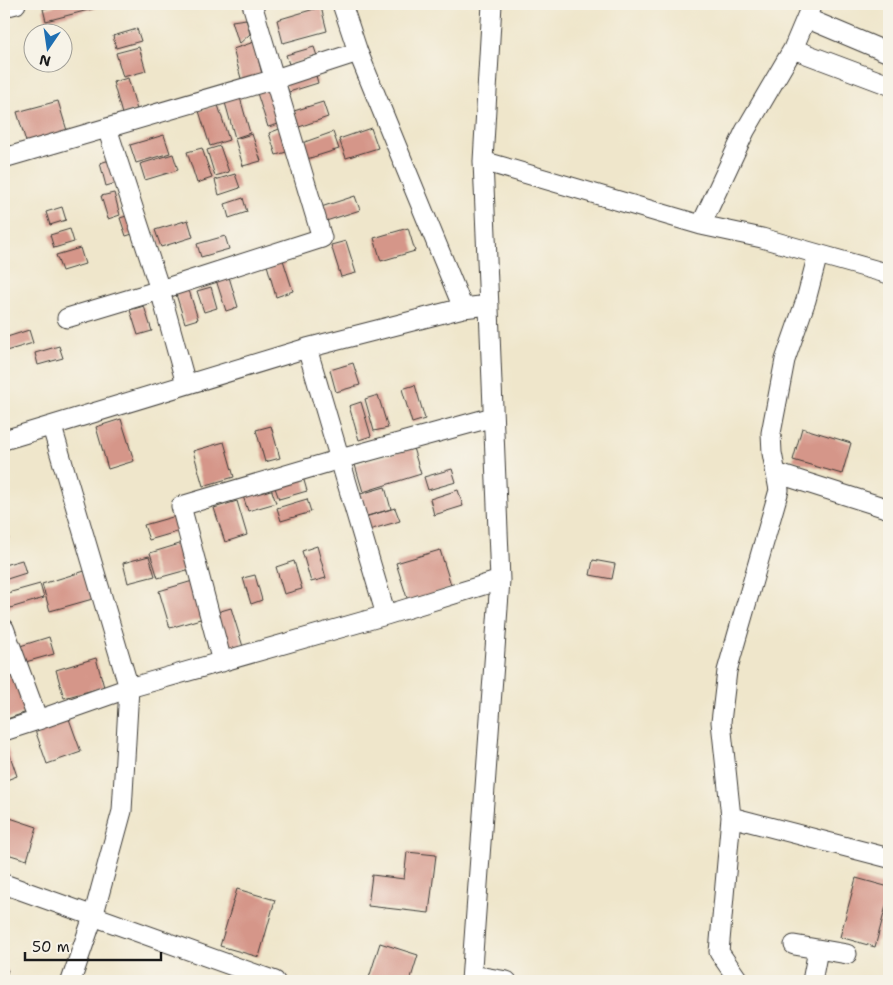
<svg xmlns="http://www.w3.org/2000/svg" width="893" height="985" font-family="'Shantell Sans',sans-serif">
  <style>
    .building { fill: #d59689 }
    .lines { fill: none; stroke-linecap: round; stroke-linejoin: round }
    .minor-casing { stroke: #3c3a36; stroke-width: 21 }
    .minor { stroke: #fff; stroke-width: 19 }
  </style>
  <rect width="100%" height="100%" fill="#f7f3e8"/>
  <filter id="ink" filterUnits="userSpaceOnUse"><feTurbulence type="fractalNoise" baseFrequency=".02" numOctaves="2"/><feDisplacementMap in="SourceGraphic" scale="10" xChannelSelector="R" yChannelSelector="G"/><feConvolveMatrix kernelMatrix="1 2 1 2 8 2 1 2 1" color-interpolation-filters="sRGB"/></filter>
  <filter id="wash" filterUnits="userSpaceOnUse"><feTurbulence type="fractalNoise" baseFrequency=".0096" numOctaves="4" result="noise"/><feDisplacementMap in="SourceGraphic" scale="20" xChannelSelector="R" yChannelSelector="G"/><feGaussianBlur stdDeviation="1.12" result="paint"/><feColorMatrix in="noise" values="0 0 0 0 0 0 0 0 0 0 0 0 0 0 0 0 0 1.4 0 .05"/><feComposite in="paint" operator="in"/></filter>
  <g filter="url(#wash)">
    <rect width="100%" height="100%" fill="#efe6cb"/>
    <g id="blocks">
      <path class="building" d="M61,4H95L96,8L46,21L43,9Z
        M321,7L327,31L283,43L277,20Z
        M246,19L250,34L239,44L232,21Z
        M137,29L141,41L116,48L113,36Z
        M254,42L262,74L242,82L233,49Z
        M139,47L146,71L123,77L116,53Z
        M314,47L317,56L289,64L286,55Z
        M315,72L318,83L289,92L285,82Z
        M128,78L137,110L122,114L113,82Z
        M273,85L278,98L271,101L275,113L282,111L286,122L268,127L256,90Z
        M239,94L250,133L235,138L224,99Z
        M58,101L68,134L27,145L17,112Z
        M323,102L328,117L299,127L294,111Z
        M218,105L229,140L210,146L199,111Z
        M282,128L290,151L276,155L269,133Z
        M371,128L378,148L346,158L339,139Z
        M333,132L339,149L307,159L302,143Z
        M252,134L261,161L243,166L235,139Z
        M164,135L170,153L136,163L130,145Z
        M220,146L229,172L215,176L207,150Z
        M202,148L212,178L197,183L187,152Z
        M173,154L178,170L145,180L140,164Z
        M113,159L120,182L106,186L100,163Z
        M235,174L240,188L219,195L215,180Z
        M114,193L120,215L108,219L101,196Z
        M355,196L360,210L323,222L318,208Z
        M243,198L247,212L229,218L225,204Z
        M62,207L66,220L50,225L46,212Z
        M133,214L139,232L126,236L120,218Z
        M188,220L193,237L161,247L155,230Z
        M408,228L415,251L381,261L374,238Z
        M70,229L74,242L54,248L50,235Z
        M225,236L229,249L201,257L197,244Z
        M346,241L356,273L341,277L331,245Z
        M80,248L85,264L62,271L56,255Z
        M283,260L293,291L276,297L267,265Z
        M229,277L238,307L226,311L216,280Z
        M188,287L198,319L185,323L175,291Z
        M211,287L217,308L204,312L197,291Z
        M144,306L152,331L138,335L130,310Z
        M29,330L33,343L6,351L4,338Z
        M59,346L63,358L38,365L35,353Z
        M353,363L360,385L336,392L330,370Z
        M415,385L425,419L412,423L402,389Z
        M378,395L388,428L374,431L365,399Z
        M361,402L371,436L359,440L349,406Z
        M121,419L134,461L108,469L96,427Z
        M271,426L280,458L265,462L256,430Z
        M802,428L851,443L842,474L793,460Z
        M224,442L234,477L203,486L193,451Z
        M413,448L421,474L363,492L355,465Z
        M452,469L456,482L428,490L424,477Z
        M303,477L307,491L279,499L274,485Z
        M385,487L391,509L364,517L357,495Z
        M271,488L276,503L248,511L243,496Z
        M458,490L463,506L434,515L430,499Z
        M307,499L311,512L281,521L277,508Z
        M237,501L247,535L225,542L214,508Z
        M395,508L400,521L369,530L365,517Z
        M176,516L180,531L149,540L144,525Z
        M4,524L9,539L4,541Z
        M186,542L194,568L158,578L150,553Z
        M317,546L326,578L311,582L302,551Z
        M440,550L452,588L408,601L396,563Z
        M149,556L155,576L128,583L123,563Z
        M22,560L26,573L4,580V565Z
        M593,560L615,564L612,579L590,575Z
        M294,561L302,589L284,594L276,567Z
        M88,570L96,598L50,611L42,584Z
        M255,575L262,600L251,604L243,578Z
        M196,580L207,617L170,628L159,591Z
        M40,584L44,598L7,609L4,594Z
        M231,608L244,650L226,655L214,613Z
        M49,637L54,654L22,663L17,647Z
        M4,646L17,673L4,678Z
        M96,658L104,687L64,698L56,670Z
        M14,675L27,712L4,720V679Z
        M68,716L81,752L47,764L34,727Z
        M4,738L17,776L4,781Z
        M4,816L37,827L27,860L4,853Z
        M407,852L436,855L429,913L368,906L372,875L404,879Z
        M856,878L889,887V895L875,947L840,937Z
        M237,889L275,900L259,957L220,946Z
        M380,943L418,955L410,981H368Z
        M4,969L8,970L4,981Z"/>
    </g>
  </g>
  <g filter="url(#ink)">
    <use href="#blocks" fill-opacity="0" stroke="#3c3a36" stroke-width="1"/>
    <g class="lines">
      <defs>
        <path id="minor" d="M342,4L358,52L463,308
          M4,7L16,4
          M806,18L889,53
          M793,49L889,85
          M107,128L160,290L186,384
          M4,158L275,79L358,52
          M483,161L701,225L762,238L818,254L806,300L785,360L771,433L772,453L779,490L727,671L721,722L731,817L719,952L739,981
          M701,225L745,131L793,49L812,4
          M818,254L889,274
          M67,318L160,290L322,238L252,4
          M307,348L386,615
          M52,427L129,688L122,811L93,917L71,981
          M4,440L307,348L463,308L489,305
          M776,473L889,509
          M4,628L38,720
          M222,662L181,506L340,459L493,417
          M4,731L38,720L129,688L386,615L500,580
          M731,817L889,858
          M4,884L275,981
          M794,945L847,954
          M472,975L507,981
          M471,981L500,580L483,161L492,4
          M812,981L818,950"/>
      </defs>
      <use href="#minor" class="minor-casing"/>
      <use href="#minor" class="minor"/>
    </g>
  </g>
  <rect width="893" height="985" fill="none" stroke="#f7f3e8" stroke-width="20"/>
  <g transform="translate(48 48) rotate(193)"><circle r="24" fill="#f7f3e8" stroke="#9f9d96"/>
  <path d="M0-4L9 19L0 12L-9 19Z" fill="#1f6fb2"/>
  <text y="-8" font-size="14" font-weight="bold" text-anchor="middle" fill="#1c1c1c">N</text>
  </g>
  <path d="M25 952v8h136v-8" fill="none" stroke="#1c1c1c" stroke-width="2.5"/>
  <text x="32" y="952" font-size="15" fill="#1c1c1c" stroke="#f7f3e8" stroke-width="4" paint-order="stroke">50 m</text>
</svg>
